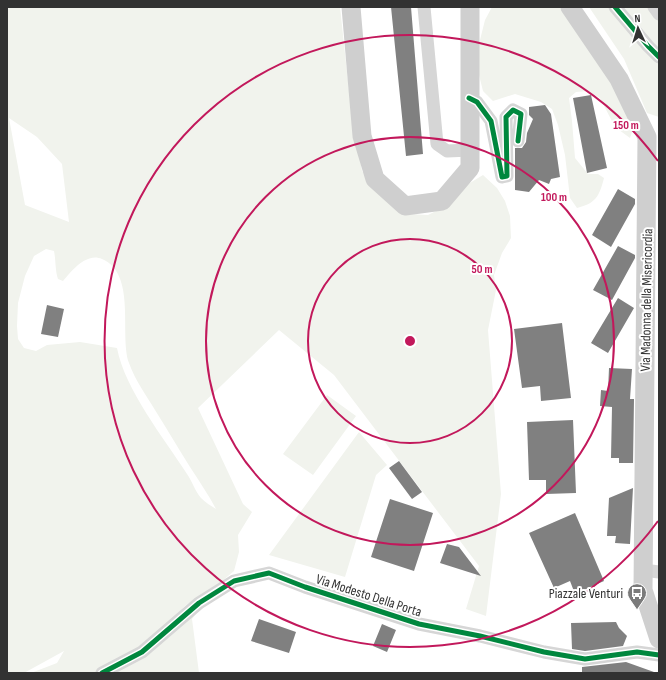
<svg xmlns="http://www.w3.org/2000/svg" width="666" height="680" font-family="'Sofia Sans Condensed',sans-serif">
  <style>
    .green { fill: #f1f3ed; fill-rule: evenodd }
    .building { fill: #808080 }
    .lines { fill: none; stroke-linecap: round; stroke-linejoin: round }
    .street { stroke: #d6d6d6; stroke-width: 13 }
    .secondary { stroke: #cfcfcf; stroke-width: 19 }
    .cycleway-casing { stroke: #fff; stroke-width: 8 }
    .cycleway { stroke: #00873e; stroke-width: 5 }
    .ring { fill: none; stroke: #c2185b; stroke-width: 2 }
    .labels { text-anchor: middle; stroke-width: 4; stroke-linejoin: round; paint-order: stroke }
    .street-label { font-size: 14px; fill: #323232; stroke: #fff }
    .poi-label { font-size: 14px; fill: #323232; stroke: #fff; text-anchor: end }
    .centre { fill: #c2185b; stroke: #fff; stroke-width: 2 }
    .ring-label { font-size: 12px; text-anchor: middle; font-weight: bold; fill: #c2185b; stroke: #fff; stroke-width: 4; stroke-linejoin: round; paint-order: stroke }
  </style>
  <rect width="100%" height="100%" fill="#fff"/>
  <path class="green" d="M7,7H340L350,100L362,171L380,194L409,214L428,215L444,207L465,186L483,175L497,188L505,201L510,216L511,238L502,253L494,275L496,290L488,330L501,494L486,616L466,609L479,566L334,375L279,330L198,408L243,504L252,512L238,535L239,552L234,571L221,582L186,605L154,636L123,660L97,673H31L57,663L64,651L24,673H7ZM9,118L37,137L62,164L69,222L25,205ZM46,249L54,251C56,261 55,270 58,279L63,281C72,270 87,252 102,259C137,274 119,335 129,363C135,380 146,395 155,410C167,429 178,448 190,467C199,481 208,494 216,509C211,506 205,502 201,498C195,491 192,481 187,474C164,438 125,390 117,348L80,342L47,345L36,351L24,348L18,339L17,326L18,303L25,276L34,256Z
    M492,7H568L636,121L630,138L615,127L600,98L588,91L576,92L569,98L572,121L575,158L588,174H598L604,178C599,197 596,203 577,208L570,198L565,155L558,125L552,109L541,102L515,94L493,101L483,91L479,75V44L485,20Z
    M589,7H609L659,59V117L647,113L624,59Z
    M621,7H650L659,19V50Z
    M327,395L356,416L313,475L283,454Z
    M359,432L387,465L376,475L345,577L269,555Z
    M198,611L192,619L199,673H111Z"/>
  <path class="building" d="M391,7H411L423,154L406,156Z
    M591,95L607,168L587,173L573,98Z
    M545,105L551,114L560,177L551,179L549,184L539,180L529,192L515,190V148H522L526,142L527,133L533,119L529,115V107Z
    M618,189L635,199V204L611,247L592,235Z
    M618,246L635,255V258L612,300L593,290Z
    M618,298L634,308L608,353L591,343Z
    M47,305L64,309L58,337L41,334Z
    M562,323L571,398L541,401L540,386L522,388L514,329Z
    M609,368L632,369L630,399H634L633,463H619V458H611L612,407L600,406L601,390L608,391Z
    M573,420L576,493L546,494V480H529L527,422Z
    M399,461L422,492L412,499L389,468Z
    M633,488L630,544L615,543L616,536H607L609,498Z
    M390,499L433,513L414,571L371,557Z
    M575,513L604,581L575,594L570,581L554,588L529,533Z
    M447,544L459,547L481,576L440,563Z
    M259,619L296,632L289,653L251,641Z
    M616,622L619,628L627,636L623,646L585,651L572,649L571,623Z
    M382,624L396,630L387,652L373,646Z
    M626,662L654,672V673H582V667Z"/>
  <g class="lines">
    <path class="street" d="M424,7L437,144L447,151L470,150
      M615,7L648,46L659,57
      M654,7L659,14
      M469,98L477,102L491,121L502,177L507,176L506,117L513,110L521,114L518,141
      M643,570L659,572
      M102,673L142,652L199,603L234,581L269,573L305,587L419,624L480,636L544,652L585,659L637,652L659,655"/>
    <path class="secondary" d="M351,7L362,136L375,179L405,206L442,201L470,168V7
      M570,7L619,79L647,137L643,590L659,639"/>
    <defs>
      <path id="cycleway" d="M615,7L648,46L659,57
        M469,98L477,102L491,121L502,177L507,176L506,117L513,110L521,114L518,141
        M102,673L142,652L199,603L234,581L269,573L305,587L419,624L480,636L544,652L585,659L637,652L659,655"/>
    </defs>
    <use href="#cycleway" class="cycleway-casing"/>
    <use href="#cycleway" class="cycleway"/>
  </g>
  <g class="ring">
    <circle cx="410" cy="341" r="102"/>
    <circle cx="410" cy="341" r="204"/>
    <path d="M658 521A306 306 0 1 1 658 161"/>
  </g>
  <defs>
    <symbol id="bus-pin" viewBox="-11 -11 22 30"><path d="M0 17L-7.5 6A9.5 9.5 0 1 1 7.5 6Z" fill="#7a7a7a" stroke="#fff"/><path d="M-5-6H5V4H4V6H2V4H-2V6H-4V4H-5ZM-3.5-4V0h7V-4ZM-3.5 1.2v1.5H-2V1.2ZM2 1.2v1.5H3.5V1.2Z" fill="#fff"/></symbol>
  </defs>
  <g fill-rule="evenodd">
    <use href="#bus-pin" x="626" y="582" width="22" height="30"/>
  </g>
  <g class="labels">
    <g class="street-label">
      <text transform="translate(646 300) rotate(-89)" y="5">Via Madonna della Misericordia</text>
      <text transform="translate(369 595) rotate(18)" y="5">Via Modesto Della Porta</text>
    </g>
    <g class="poi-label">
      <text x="623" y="598">Piazzale Venturi</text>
    </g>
  </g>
  <circle cx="410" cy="341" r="6" class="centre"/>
  <g class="ring-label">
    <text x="626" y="129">150 m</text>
    <text x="554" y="201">100 m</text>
    <text x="482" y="273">50 m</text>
  </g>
  <rect width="666" height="680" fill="none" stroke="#323232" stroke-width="16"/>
  <g transform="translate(638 28) rotate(356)" stroke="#ffffff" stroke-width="3" paint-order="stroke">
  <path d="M0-3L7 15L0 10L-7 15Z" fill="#323232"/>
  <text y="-6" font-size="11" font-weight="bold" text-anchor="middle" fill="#323232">N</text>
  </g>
</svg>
